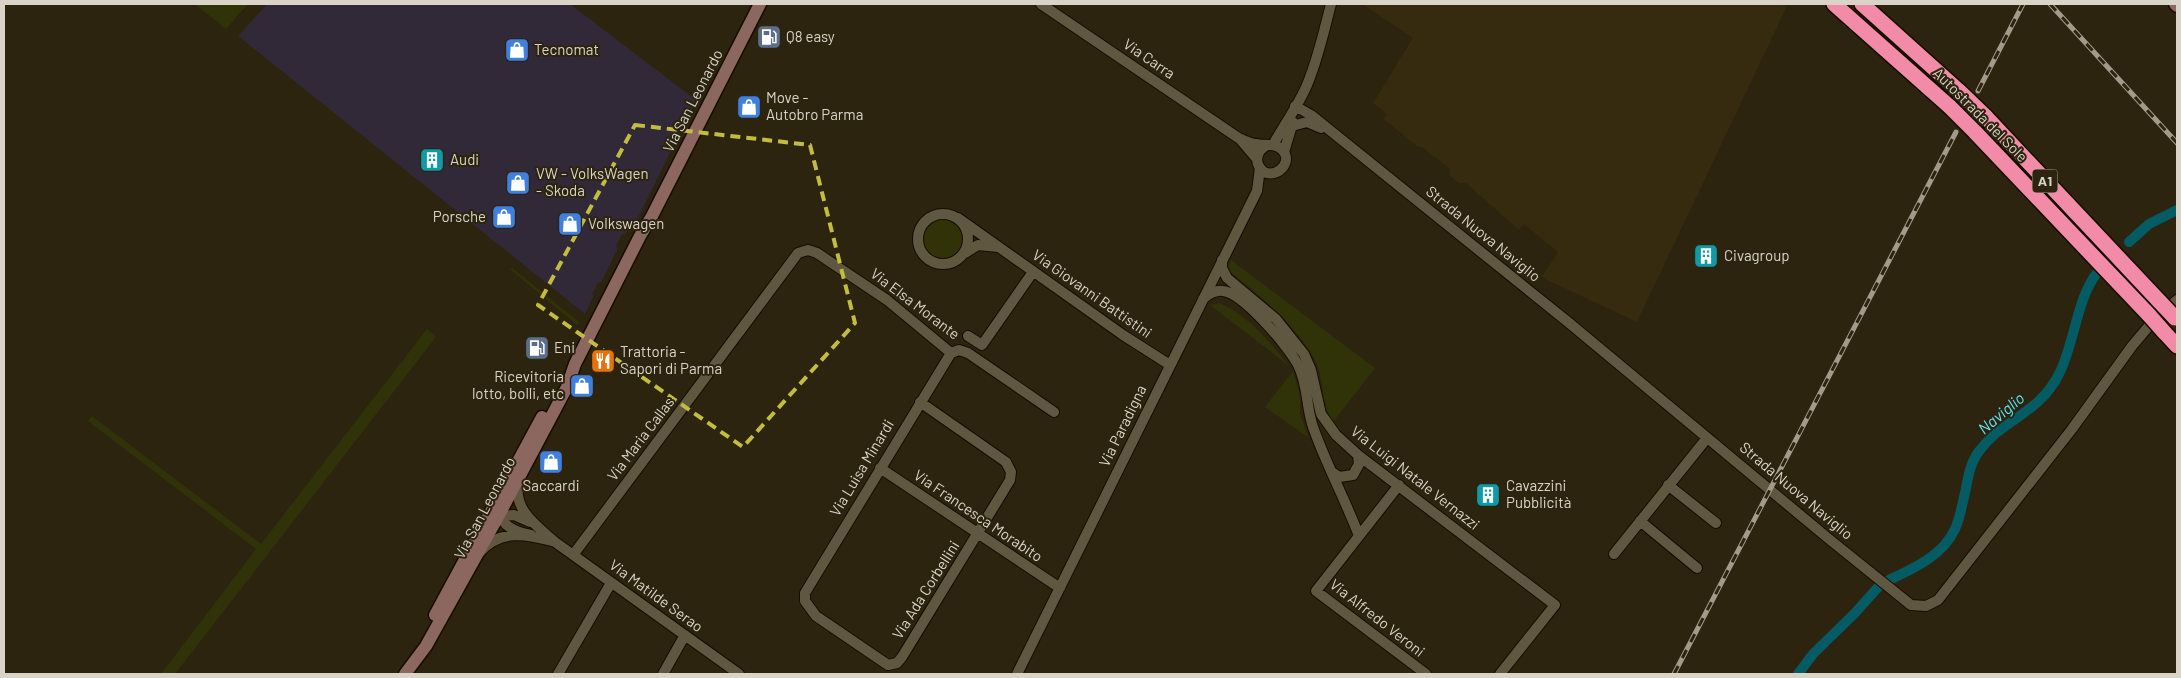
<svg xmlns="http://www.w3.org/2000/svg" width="2181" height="678" font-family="Barlow,sans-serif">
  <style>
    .commercial { fill: #312838 }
    .built { fill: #372b0f }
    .green { fill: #303208 }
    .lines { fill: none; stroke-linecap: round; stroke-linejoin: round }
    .canal { stroke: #035b64; stroke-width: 10 }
    .street-casing { stroke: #150d00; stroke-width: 12 }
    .secondary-casing { stroke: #150d00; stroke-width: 15 }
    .highway-casing { stroke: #150d00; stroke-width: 18 }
    .street { stroke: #605740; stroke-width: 10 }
    .secondary { stroke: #8c675f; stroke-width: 12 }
    .highway { stroke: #f28ba8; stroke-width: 15 }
    .rail-casing { stroke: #a29b8c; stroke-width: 5 }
    .rail { stroke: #2d240f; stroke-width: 3; stroke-dasharray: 9; stroke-linecap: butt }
    .highway-bridge-casing { stroke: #150d00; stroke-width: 18; stroke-linecap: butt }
    .highway-bridge { stroke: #f28ba8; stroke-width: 15 }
    .marked { fill: none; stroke: #c3bd3e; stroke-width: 4; stroke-dasharray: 10 6; stroke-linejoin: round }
    .labels { text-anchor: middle; stroke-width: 4; stroke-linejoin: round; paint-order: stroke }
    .shield { fill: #2d240f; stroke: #a59f90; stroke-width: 1 }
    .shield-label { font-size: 14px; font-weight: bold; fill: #d9d4c7 }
    .poi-label { font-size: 15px; fill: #d9d4c7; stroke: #2d240f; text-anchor: start }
    .street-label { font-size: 15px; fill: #d9d4c7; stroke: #2d240f }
    .water-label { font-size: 16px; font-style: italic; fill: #5be6f8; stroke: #2d240f }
  </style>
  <rect width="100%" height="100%" fill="#2d240f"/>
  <path class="commercial" d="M267,4H570L696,100L636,222L633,220L625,235L622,234L616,246L618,248L601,283L598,282L595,289L592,294L594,295L585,314L238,36Z"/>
  <path class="built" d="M1362,4H1782L1786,8L1637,322L1547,280L1542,276L1558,252L1524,224L1519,230L1466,183H1459L1450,176V169L1422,147H1418L1384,119L1387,114L1373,103L1413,38Z"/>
  <path class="green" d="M195,4H248L226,29Z
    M922 239a21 21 0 1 1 42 0a21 21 0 1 1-42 0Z
    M1231,260L1375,368L1333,422C1320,401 1325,380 1315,360C1297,325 1257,293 1227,269Z
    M512,268L579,322L577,325L510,269Z
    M1219,303C1249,316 1269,341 1289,366L1210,305Z
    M427,329L436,337L175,674H161L256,549L88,421L92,416L261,544Z
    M1293,371L1300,395V414L1309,438L1265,407Z"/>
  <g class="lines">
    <path class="canal" d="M2129,242L2149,224L2177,210
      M1887,581C1912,569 1943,556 1955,529C1960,518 1962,505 1965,493C1968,478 1970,462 1980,450C2004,418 2040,414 2060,372C2074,343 2078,296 2097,273
      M1798,674L1813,654L1855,613L1880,585"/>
    <defs>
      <path id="street" d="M1041,4L1240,139L1257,159
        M1295,106L1311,115L1568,322L1829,539L1911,605L1926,606L1938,600L2072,429L2132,346L2154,320L2177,300
        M1292,126L1307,122L1321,128
        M1241,139C1246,141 1251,144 1257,144C1264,146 1274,143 1280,148C1295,159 1279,179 1264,172C1253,163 1256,150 1268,145
        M1273,145C1284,125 1298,106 1307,85C1318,59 1324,31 1331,4
        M1284,152L1293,122
        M918 239a25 25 0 1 1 50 0a25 25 0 1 1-50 0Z
        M958,218L1123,335L1170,365
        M965,253L978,245L998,247
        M1222,260V268L1227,278L1276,319L1304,354L1311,370L1321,414L1336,435L1358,455L1555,605L1500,674
        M1203,299C1208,294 1216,290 1223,291C1243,293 1289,347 1298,365C1308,384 1306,407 1313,427C1326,464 1345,499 1359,536
        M968,336L982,345L1033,272
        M920,402L1006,462L1011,472L1010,480L902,657L897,663L888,665L816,616L805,601V593L951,353
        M880,468L1060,588
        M1332,472L1339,477L1353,475L1359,464L1358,455
        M519,480C511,509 537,526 555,542L739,674
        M1399,485L1316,591L1426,674
        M1668,485L1716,523
        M498,510C502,527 516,532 531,535
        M494,517L514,515L530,522
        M1640,521L1697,568
        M480,552C501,529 526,534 552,541
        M1614,554L1707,438
        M573,555L798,253L808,250L817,253L887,300L951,353L959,350L968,353L1054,412
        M558,674L611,583
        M663,674L685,635
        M1017,674L1257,191L1260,168"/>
      <path id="secondary" d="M2175,4L2177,6
        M435,615L542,417
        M405,674L426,646L499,515L567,387L575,364L640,236L652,216L760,4"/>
      <path id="highway" d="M1834,4L1950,107
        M1862,4L1959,91
        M1985,116L2160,302
        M1975,132L2149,315
        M2164,332L2177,346"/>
    </defs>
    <use href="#street" class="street-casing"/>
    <use href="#secondary" class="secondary-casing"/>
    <use href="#highway" class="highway-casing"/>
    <use href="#street" class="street"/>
    <use href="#secondary" class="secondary"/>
    <use href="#highway" class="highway"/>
    <defs>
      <path id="rail" d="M2050,4L2177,143
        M1978,91L2023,4
        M1674,674L1956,132"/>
    </defs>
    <use href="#rail" class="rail-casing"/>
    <use href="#rail" class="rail"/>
    <defs>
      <path id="highway-bridge" d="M1959,91L1985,116
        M1950,107L1975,132
        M2160,302L2175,318
        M2149,315L2164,332"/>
    </defs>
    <use href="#highway-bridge" class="highway-bridge-casing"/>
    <use href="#highway-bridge" class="highway-bridge"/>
  </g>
  <path class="marked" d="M635,125L810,145L855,323L743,447L538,305Z"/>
  <defs>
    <symbol id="fuel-square" viewBox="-11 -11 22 22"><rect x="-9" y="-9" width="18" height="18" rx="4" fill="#5c6f8a" stroke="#2d240f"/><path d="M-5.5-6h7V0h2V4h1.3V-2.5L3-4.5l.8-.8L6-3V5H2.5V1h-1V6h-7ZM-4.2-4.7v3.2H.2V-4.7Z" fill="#fff"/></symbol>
    <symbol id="shop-square" viewBox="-11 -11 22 22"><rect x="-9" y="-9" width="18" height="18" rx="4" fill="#3f7fe0" stroke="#2d240f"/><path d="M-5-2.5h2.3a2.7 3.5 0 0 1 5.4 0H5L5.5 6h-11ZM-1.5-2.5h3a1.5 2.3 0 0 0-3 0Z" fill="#fff"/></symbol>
    <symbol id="building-square" viewBox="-11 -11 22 22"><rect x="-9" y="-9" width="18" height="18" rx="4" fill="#0f9aa8" stroke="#2d240f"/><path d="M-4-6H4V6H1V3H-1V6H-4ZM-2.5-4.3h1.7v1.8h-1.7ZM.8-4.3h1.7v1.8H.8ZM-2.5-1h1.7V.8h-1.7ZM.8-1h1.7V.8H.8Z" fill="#fff"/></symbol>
    <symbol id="restaurant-square" viewBox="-11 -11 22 22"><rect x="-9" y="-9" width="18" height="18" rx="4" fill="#e8710a" stroke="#2d240f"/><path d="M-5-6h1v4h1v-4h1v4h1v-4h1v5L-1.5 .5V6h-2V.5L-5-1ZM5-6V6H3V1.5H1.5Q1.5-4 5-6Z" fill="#fff"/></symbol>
  </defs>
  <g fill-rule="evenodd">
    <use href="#fuel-square" x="755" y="23" width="28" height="28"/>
    <use href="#shop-square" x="503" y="36" width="28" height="28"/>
    <use href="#shop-square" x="735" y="93" width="28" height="28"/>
    <use href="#building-square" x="418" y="146" width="28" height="28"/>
    <use href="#shop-square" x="504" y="169" width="28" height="28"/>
    <use href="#shop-square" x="490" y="203" width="28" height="28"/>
    <use href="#shop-square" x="556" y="210" width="28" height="28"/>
    <use href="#building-square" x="1692" y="242" width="28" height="28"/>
    <use href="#fuel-square" x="523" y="334" width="28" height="28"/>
    <use href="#restaurant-square" x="589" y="347" width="28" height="28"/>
    <use href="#shop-square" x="568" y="372" width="28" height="28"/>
    <use href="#shop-square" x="537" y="448" width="28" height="28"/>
    <use href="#building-square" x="1474" y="481" width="28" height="28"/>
  </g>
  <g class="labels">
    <rect class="shield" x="2032.5" y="169.5" width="25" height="23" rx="4"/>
    <g class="shield-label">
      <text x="2045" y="186">A1</text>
    </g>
    <g class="poi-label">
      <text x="786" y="42">Q8 easy</text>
      <text x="534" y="55">Tecnomat</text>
      <text x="766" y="103">Move -<tspan x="766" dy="17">Autobro Parma</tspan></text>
      <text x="450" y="165">Audi</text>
      <text x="536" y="179">VW - VolksWagen<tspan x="536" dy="17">- Skoda</tspan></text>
      <text x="486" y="222" text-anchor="end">Porsche</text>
      <text x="588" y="229">Volkswagen</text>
      <text x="1724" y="261">Civagroup</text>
      <text x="554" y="353">Eni</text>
      <text x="620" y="357">Trattoria -<tspan x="620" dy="17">Sapori di Parma</tspan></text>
      <text x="564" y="382" text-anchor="end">Ricevitoria<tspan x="564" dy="17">lotto, bolli, etc</tspan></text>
      <text x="551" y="491" text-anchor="middle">Saccardi</text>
      <text x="1506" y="491">Cavazzini<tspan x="1506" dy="17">Pubblicità</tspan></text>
    </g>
    <g class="street-label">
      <text transform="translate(1149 59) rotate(34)" y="5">Via Carra</text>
      <text transform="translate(693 101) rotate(-63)" y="5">Via San Leonardo</text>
      <text transform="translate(1980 115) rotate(45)" y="5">Autostrada del Sole</text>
      <text transform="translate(1483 234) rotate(39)" y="5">Strada Nuova Naviglio</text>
      <text transform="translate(1092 294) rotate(35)" y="5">Via Giovanni Battistini</text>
      <text transform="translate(915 304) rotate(37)" y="5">Via Elsa Morante</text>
      <text transform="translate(1123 426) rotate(-64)" y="5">Via Paradigna</text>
      <text transform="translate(641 439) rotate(-53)" y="5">Via Maria Callas</text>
      <text transform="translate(862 468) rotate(-59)" y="5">Via Luisa Minardi</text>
      <text transform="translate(1415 478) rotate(38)" y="5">Via Luigi Natale Vernazzi</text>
      <text transform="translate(1796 491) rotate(40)" y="5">Strada Nuova Naviglio</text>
      <text transform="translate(485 508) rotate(-62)" y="5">Via San Leonardo</text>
      <text transform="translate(978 516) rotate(34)" y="5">Via Francesca Morabito</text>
      <text transform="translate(926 590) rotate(-58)" y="5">Via Ada Corbellini</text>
      <text transform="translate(656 596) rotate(36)" y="5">Via Matilde Serao</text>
      <text transform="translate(1377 618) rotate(38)" y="5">Via Alfredo Veroni</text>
    </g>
    <g class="water-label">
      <text transform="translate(2001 413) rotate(-40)" y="6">Naviglio</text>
    </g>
  </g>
  <rect width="2181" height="678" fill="none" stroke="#d9d4c7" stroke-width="10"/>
</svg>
